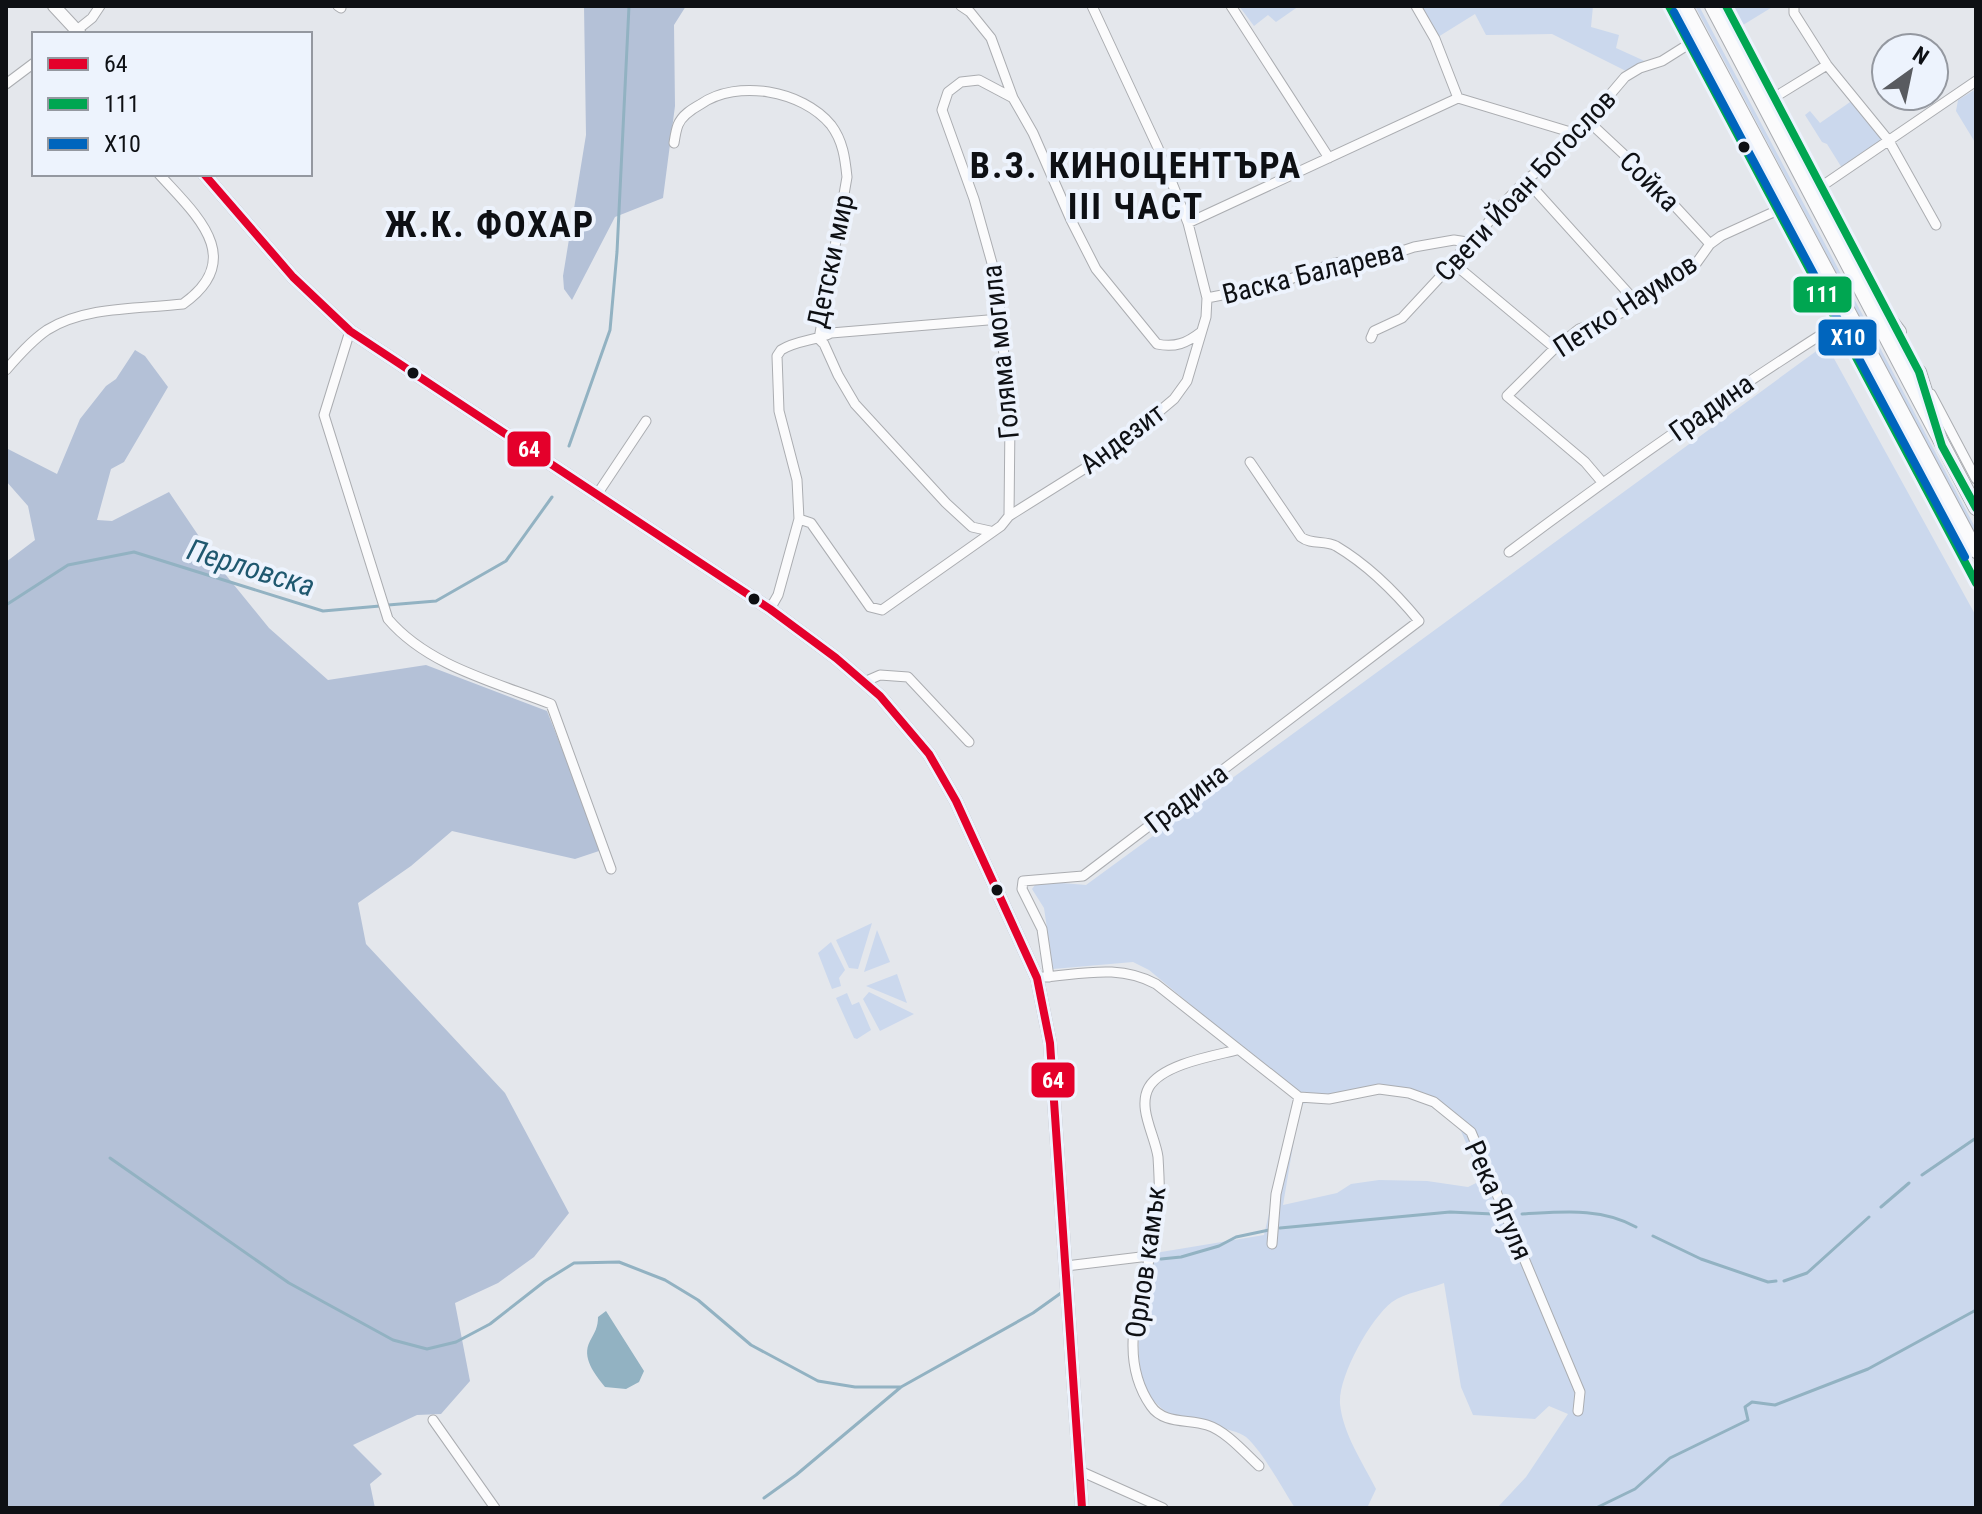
<svg xmlns="http://www.w3.org/2000/svg" width="1982" height="1514" font-family="'Roboto Condensed',sans-serif">
  <style>
    .green { fill: #cbd8ed; fill-rule: evenodd }
    .forest { fill: #b4c1d7 }
    .water { fill: #92b2c2 }
    .lines { fill: none; stroke-linecap: round; stroke-linejoin: round }
    .stream { stroke: #92b2c2; stroke-width: 3 }
    .minor-casing { stroke: #abadb1; stroke-width: 11 }
    .major-casing { stroke: #abadb1; stroke-width: 14 }
    .highway-casing { stroke: #abadb1; stroke-width: 16 }
    .minor { stroke: #fbfbfc; stroke-width: 9 }
    .major { stroke: #fbfbfc; stroke-width: 12 }
    .highway { stroke: #fbfbfc; stroke-width: 14 }
    .bus-1-casing { stroke: #edf3fd; stroke-width: 14 }
    .bus-2-casing { stroke: #edf3fd; stroke-width: 14 }
    .bus-3-casing { stroke: #edf3fd; stroke-width: 14 }
    .bus-1 { stroke: #e4002b; stroke-width: 8 }
    .bus-2 { stroke: #00a651; stroke-width: 8 }
    .bus-3 { stroke: #0065bd; stroke-width: 8 }
    .bus-dot { fill: #0e1014; stroke: #edf3fd; stroke-width: 3 }
    .labels { text-anchor: middle; stroke-width: 8; stroke-linejoin: round; paint-order: stroke }
    .street-label { font-size: 28px; fill: #0e1014; stroke: #edf3fd }
    .water-label { font-size: 30px; font-style: italic; fill: #1f586f; stroke: #edf3fd }
    .district-label { font-size: 36px; font-weight: bold; letter-spacing: 2px; fill: #0e1014; stroke: #edf3fd }
    .line-badge { stroke: #edf3fd; stroke-width: 3 }
    .badge-label { font-size: 22px; text-anchor: middle; font-weight: bold; fill: #fff }
  </style>
  <rect width="100%" height="100%" fill="#e4e7ec"/>
  <path class="green" d="M1239,6H1299L1276,22L1268,15L1254,26Z
    M1421,6H1593L1591,27L1619,35L1616,48L1649,63L1626,71L1552,34L1486,35L1475,14L1438,37Z
    M1674,6H1679L1882,389L1890,408H1887Z
    M1695,6H1699L1976,529V536Z
    M1732,6H1774L1743,25Z
    M1976,89V144L1956,111L1958,100Z
    M1853,100L1884,140L1842,168L1827,144L1822,142L1805,115L1810,111L1820,123Z
    M1826,344L1976,616V1508H1497L1526,1477L1568,1414L1549,1406L1535,1419L1473,1415L1461,1387L1444,1283C1428,1289 1405,1293 1392,1302C1370,1319 1338,1377 1340,1404C1343,1434 1363,1463 1376,1489L1367,1508H1295C1282,1488 1263,1452 1246,1437C1233,1427 1192,1424 1175,1416C1117,1392 1143,1299 1155,1253L1264,1235L1297,1093L1149,970L1133,962L1053,969L1044,908L1032,889L1038,881L1086,885ZM1370,1094L1405,1095L1439,1110L1461,1131L1482,1180L1468,1187L1427,1181L1379,1180L1351,1184L1337,1193L1283,1205L1300,1104Z
    M872,923L858,969L849,968L836,940Z
    M877,930L890,962L864,972Z
    M831,942L845,970L839,978L841,986L832,989L818,953Z
    M897,974L907,1003L866,986Z
    M869,992L914,1014L880,1031L863,999Z
    M847,993L852,1005L859,1002L871,1030L857,1039L854,1038L836,998Z"/>
  <path class="forest" d="M584,6H686L674,25L675,106L663,198L615,217L572,300L564,289L563,276L586,135Z
    M135,350L145,356L168,387L124,462L111,469L97,520L112,521L169,492L221,569L269,628L328,680L426,665L547,711L602,850L575,859L452,831L411,866L358,903L366,944L505,1093L569,1213L534,1257L498,1283L455,1303L470,1381L441,1414L417,1415L353,1445L382,1474L370,1484L375,1508H6V562L35,540L28,506L6,481V448L57,474L80,419L106,386L116,379Z"/>
  <path class="water" d="M606,1311L644,1371L639,1382L626,1389L605,1387C595,1374 581,1358 590,1341C595,1332 598,1327 598,1317Z"/>
  <g class="lines">
    <path class="stream" d="M569,446L610,330L617,252L629,6
      M6,605L68,565L134,552L323,611L380,606
      M388,605L436,601L506,561L552,497
      M110,1158L289,1283L393,1340L427,1349L456,1342L490,1324L545,1281L574,1263L619,1262L665,1280L698,1300L751,1345L818,1381L855,1387H901
      M1922,1175L1976,1138
      M1881,1207L1909,1183
      M1522,1214C1561,1212 1601,1207 1636,1227
      M1280,1228L1450,1212L1493,1214
      M1653,1236L1701,1259L1768,1282L1776,1281
      M1161,1259L1181,1257L1219,1246L1236,1237L1269,1230
      M1784,1281L1807,1273L1869,1217
      M764,1498L796,1475L901,1387L1033,1313L1061,1293
      M1596,1508L1635,1489L1670,1458L1748,1420L1745,1407L1752,1402L1775,1405L1868,1369L1976,1310"/>
    <defs>
      <path id="minor" d="M338,6L341,8
        M961,6L970,12L991,38L1013,98L1033,133L1071,220L1096,269L1157,344C1175,348 1187,343 1201,332
        M1231,6L1329,158
        M1416,6L1435,39L1458,98
        M1669,6L1976,583
        M1726,6L1885,306
        M1794,6V13L1827,65L1889,141L1936,225
        M72,34L92,18L100,6
        M6,84L34,63
        M1775,97L1827,65
        M1458,98L1577,134
        M1587,120L1647,176L1710,244
        M674,143C675,137 676,130 678,125C682,115 692,109 701,104C737,79 802,90 831,125C843,141 845,158 847,177L819,339
        M1526,180L1638,304
        M1822,186L1976,81
        M1188,223L1458,98
        M1453,263L1555,348
        M1207,298L1273,285L1335,263L1390,255L1414,247L1454,240L1467,242
        M1898,330L1920,374
        M350,331L324,415L388,619C428,666 495,682 551,704L611,869
        M1371,338L1374,331L1402,318L1453,263L1467,242L1479,235L1498,209L1526,180L1558,156L1625,77L1640,68L1662,61L1689,44
        M819,339L824,344L838,375L855,404L946,503L972,527L990,531
        M6,370C18,356 31,341 47,330C85,306 140,309 183,304C248,258 194,213 159,174
        M1931,394L1976,479
        M1602,482L1585,462L1507,396L1555,348L1579,329L1609,319L1638,304L1684,268L1695,265L1710,244L1721,236L1778,210
        M596,496L646,421
        M1009,516L1111,452L1174,399L1187,381L1206,317L1207,298L1188,223L1158,148L1092,6
        M799,519L811,523L870,607L882,610L1001,526L1009,516L1010,420L997,281L974,199L942,110L948,92L961,82L979,80L1013,98
        M1509,552C1616,472 1725,395 1838,324
        M770,609L778,595L799,519L797,480L779,411L777,356L781,350C797,340 815,341 831,333L1000,319
        M864,682L880,675L908,677L969,742
        M1043,977C1083,974 1119,964 1156,984L1299,1097L1329,1099L1379,1089L1409,1093L1434,1102L1471,1132L1580,1392L1578,1411
        M1049,977L1042,929L1022,889L1023,881L1083,876L1419,621C1396,593 1368,565 1336,546C1325,540 1311,545 1301,537L1250,462
        M1237,1050C1213,1056 1163,1064 1149,1087C1137,1108 1155,1135 1158,1157C1159,1173 1160,1190 1159,1206C1155,1272 1108,1344 1151,1406C1163,1424 1188,1419 1207,1425C1226,1431 1244,1452 1259,1466
        M1272,1244L1276,1194L1299,1097
        M1066,1266L1149,1256
        M433,1420L495,1508
        M1080,1471L1163,1508"/>
      <path id="major" d="M54,6L80,34
        M204,174L293,277L350,331L770,609L836,658L880,696L929,754L956,801L1037,978L1050,1043L1082,1508"/>
      <path id="highway" d="M1685,6L1976,551
        M1712,6L1976,508
        M1875,301L1899,332
        M1919,372L1930,407"/>
    </defs>
    <use href="#minor" class="minor-casing"/>
    <use href="#major" class="major-casing"/>
    <use href="#highway" class="highway-casing"/>
    <use href="#minor" class="minor"/>
    <use href="#major" class="major"/>
    <use href="#highway" class="highway"/>
    <defs>
      <path id="bus-1" d="M204,174L293,277L350,331L770,609L836,658L880,696L929,754L956,801L1037,978L1050,1043L1082,1508"/>
      <path id="bus-2" d="M1669,6L1976,583
        M1726,6L1919,372L1942,446L1976,508"/>
      <path id="bus-3" d="M1674,12L1965,557"/>
    </defs>
    <use href="#bus-1" class="bus-1-casing"/>
    <use href="#bus-2" class="bus-2-casing"/>
    <use href="#bus-3" class="bus-3-casing"/>
    <use href="#bus-1" class="bus-1"/>
    <use href="#bus-2" class="bus-2"/>
    <use href="#bus-3" class="bus-3"/>
  </g>
  <g class="bus-dot">
    <circle cx="1744" cy="147" r="7"/>
    <circle cx="413" cy="373" r="7"/>
    <circle cx="754" cy="599" r="7"/>
    <circle cx="997" cy="890" r="7"/>
  </g>
  <g class="labels">
    <g class="street-label">
      <text transform="translate(1650 181) rotate(45)" y="10">Сойка</text>
      <text transform="translate(1525 185) rotate(-47)" y="10">Свети Йоан Богослов</text>
      <text transform="translate(830 261) rotate(-78)" y="10">Детски мир</text>
      <text transform="translate(1313 272) rotate(-14)" y="10">Васка Баларева</text>
      <text transform="translate(1625 305) rotate(-33)" y="10">Петко Наумов</text>
      <text transform="translate(1000 352) rotate(-96)" y="10">Голяма могила</text>
      <text transform="translate(1711 407) rotate(-35)" y="10">Градина</text>
      <text transform="translate(1122 438) rotate(-37)" y="10">Андезит</text>
      <text transform="translate(1186 798) rotate(-37)" y="10">Градина</text>
      <text transform="translate(1499 1200) rotate(66)" y="10">Река Ягуля</text>
      <text transform="translate(1145 1262) rotate(-82)" y="10">Орлов камък</text>
    </g>
    <g class="water-label">
      <text transform="translate(251 568) rotate(17)" y="10">Перловска</text>
    </g>
    <g class="district-label">
      <text x="1136" y="178">В.З. КИНОЦЕНТЪРА<tspan x="1136" dy="41">ІІІ ЧАСТ</tspan></text>
      <text x="490" y="237">Ж.К. ФОХАР</text>
    </g>
  </g>
  <g class="line-badge">
    <rect x="1792" y="275" width="61" height="39" rx="8" fill="#00a651"/>
    <rect x="1817" y="318" width="61" height="39" rx="8" fill="#0065bd"/>
    <rect x="506" y="430" width="46" height="38" rx="8" fill="#e4002b"/>
    <rect x="1030" y="1061" width="46" height="38" rx="8" fill="#e4002b"/>
  </g>
  <g class="badge-label">
    <text x="1822" y="302">111</text>
    <text x="1848" y="345">Х10</text>
    <text x="529" y="457">64</text>
    <text x="1053" y="1088">64</text>
  </g>
  <rect width="1982" height="1514" fill="none" stroke="#0e1014" stroke-width="16"/>
  <rect x="32" y="32" width="280" height="144" fill="#edf3fd" stroke="#9498a0" stroke-width="2"/>
  <rect x="48" y="58" width="40" height="12" fill="#e4002b" stroke="#9498a0" stroke-width="2"/>
  <text x="104" y="72" font-size="24" fill="#0e1014">64</text>
  <rect x="48" y="98" width="40" height="12" fill="#00a651" stroke="#9498a0" stroke-width="2"/>
  <text x="104" y="112" font-size="24" fill="#0e1014">111</text>
  <rect x="48" y="138" width="40" height="12" fill="#0065bd" stroke="#9498a0" stroke-width="2"/>
  <text x="104" y="152" font-size="24" fill="#0e1014">Х10</text>
  <g transform="translate(1910 72) rotate(33)"><circle r="38" fill="#edf3fd" stroke="#9498a0" stroke-width="2"/>
  <path d="M0-6L14 30L0 20L-14 30Z" fill="#595b60"/>
  <text y="-12" font-size="22" font-weight="bold" text-anchor="middle" fill="#0e1014">N</text>
  </g>
</svg>
